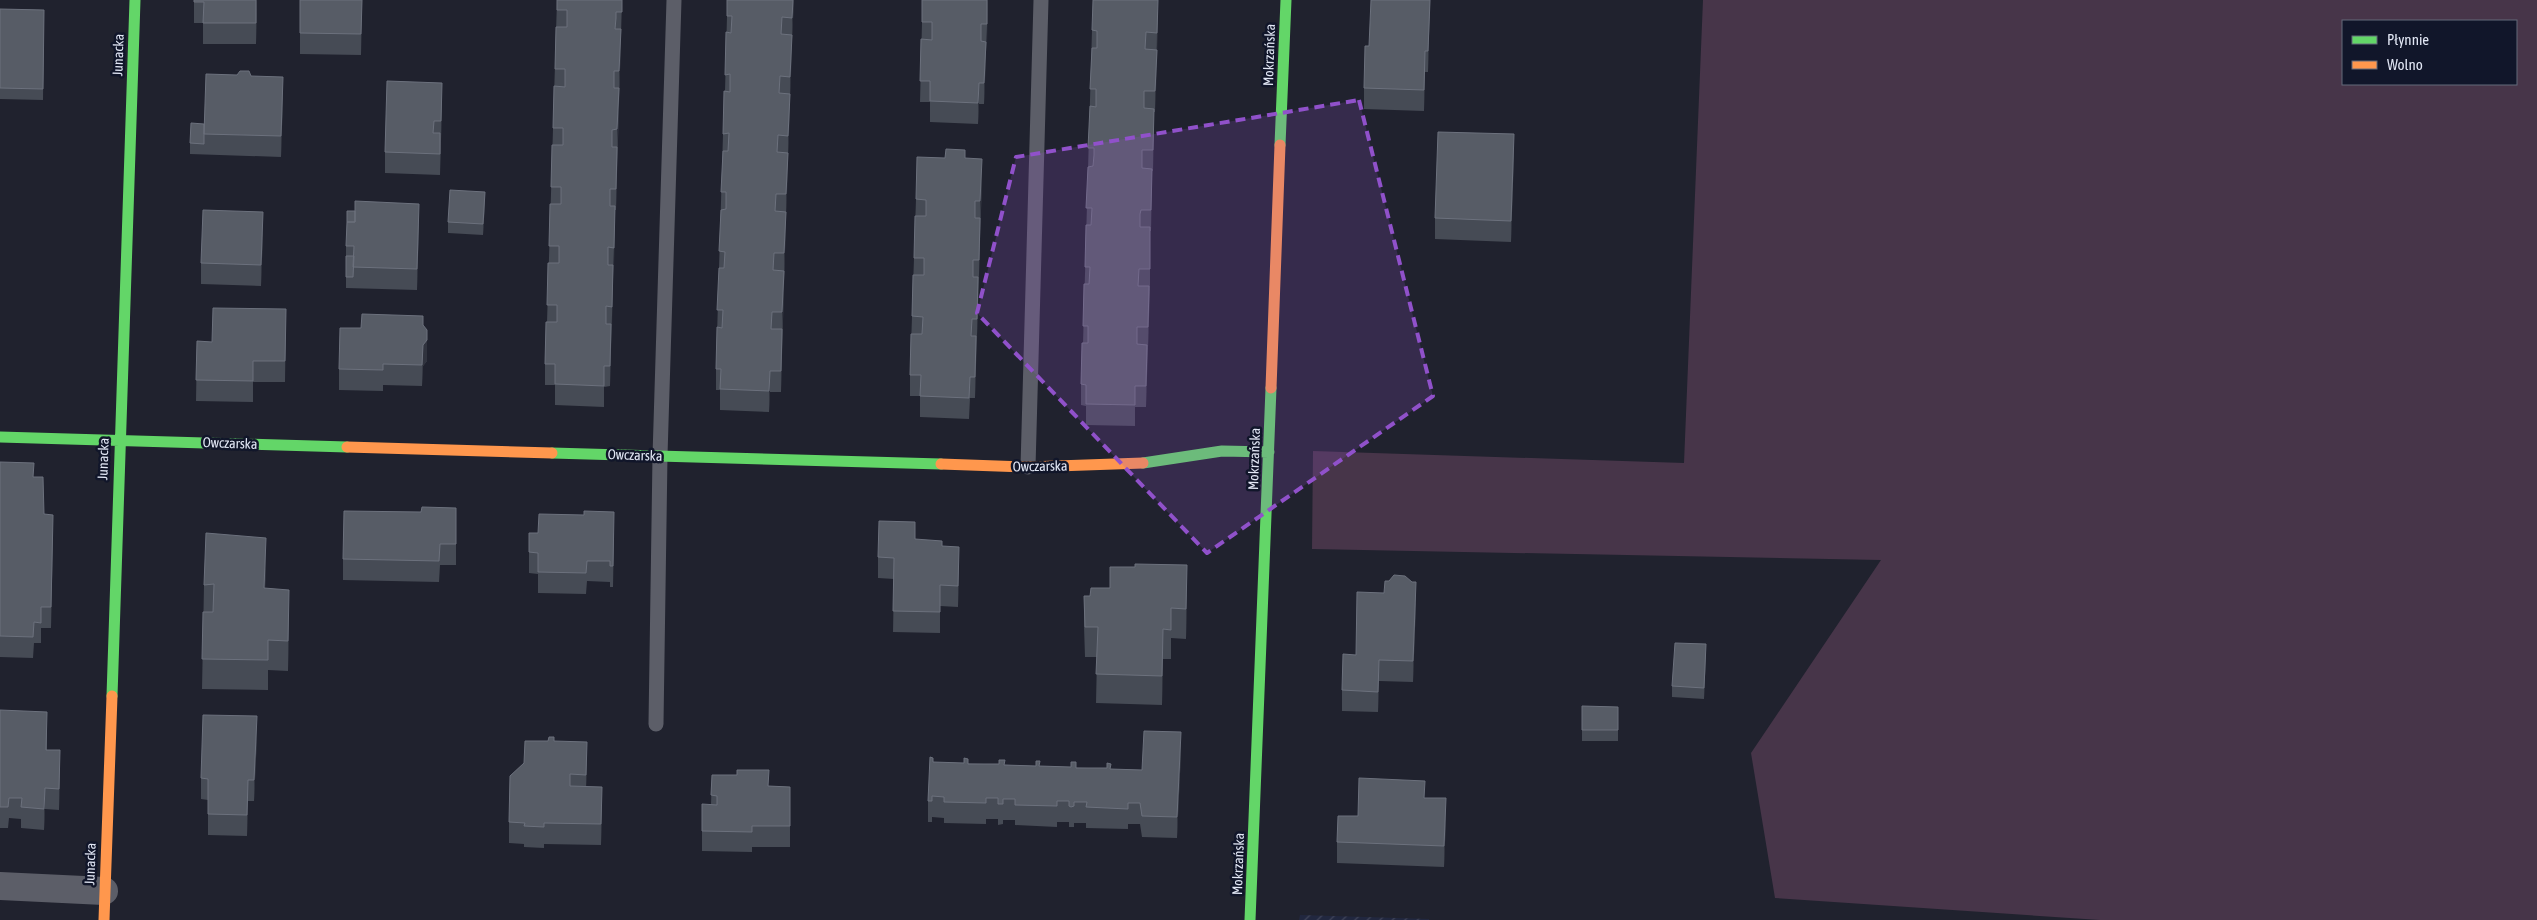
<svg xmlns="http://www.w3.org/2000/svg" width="2537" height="920" font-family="'Asap Condensed',sans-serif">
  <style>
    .industrial { fill: url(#industrial-furrows) }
    .grass { fill: #473549; fill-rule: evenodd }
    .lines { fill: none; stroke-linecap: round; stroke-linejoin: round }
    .lane { stroke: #5c5e68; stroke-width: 15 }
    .street { stroke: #5c5e68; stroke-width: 28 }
    .fast { stroke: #63d668; stroke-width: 11 }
    .slow { stroke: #ff974d; stroke-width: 11 }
    .wall { fill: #464b55 }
    .shaded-wall { fill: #30333e }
    .building { fill: #575c66; stroke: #6c717d }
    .marked { fill: #9051ca; fill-opacity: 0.2; stroke: #9051ca; stroke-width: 4; stroke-dasharray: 10 6; stroke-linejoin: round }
    .labels { text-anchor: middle; stroke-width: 5; stroke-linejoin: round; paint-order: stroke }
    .street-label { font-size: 14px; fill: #e2e7f5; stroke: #11162a }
  </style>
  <defs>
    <pattern id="industrial-furrows" width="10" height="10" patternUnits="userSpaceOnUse" patternTransform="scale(1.25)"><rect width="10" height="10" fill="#21273f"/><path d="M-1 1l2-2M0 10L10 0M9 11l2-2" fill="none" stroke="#41465b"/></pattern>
  </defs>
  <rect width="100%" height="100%" fill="#20222e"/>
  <path class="industrial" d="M1300,915L1429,919V920H1299Z"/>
  <path class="grass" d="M1703,0H2537V920H2100L1775,898L1751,753L1881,560L1312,549L1313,451L1684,463ZM2343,21H2516V84H2343Z"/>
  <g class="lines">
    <path class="lane" d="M1028,467L1041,0
      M656,724L660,456L674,0"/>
    <path class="street" d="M0,886L104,891"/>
    <path class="fast" d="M1280,145L1286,0
      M0,437L347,447
      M552,453L941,464
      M1143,463L1222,451L1269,452
      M112,696L135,0
      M1250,920L1271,388"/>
    <path class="slow" d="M1271,388L1280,145
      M347,447L552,453
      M941,464L1028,467L1143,463
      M104,920L112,696"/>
  </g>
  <path class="wall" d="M194,0H257L256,44H203V23H194Z
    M300,0H362L361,55L300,54Z
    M557,0H622L616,210H615L610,386L604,387V407L555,405V385H545V364L547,322Z
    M794,0L792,39L786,215L781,392H770L769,412L720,410V390H716V369L723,134L725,91L727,16Z
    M988,0L984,104H979L978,124L930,122V102H920L922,22Z
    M1430,0L1428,72H1425L1424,111L1364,109V88L1369,46Z
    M0,9L44,10L43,100L0,99Z
    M1158,12L1155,112H1154L1153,171H1152L1151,231H1150V290L1146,407H1135V426L1086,425V406L1081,405V384L1083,343L1092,30Z
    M251,76L283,98L281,157L190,154V143L204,124Z
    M442,104L440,175L385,173V152Z
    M1514,155L1511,242L1435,239V218Z
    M965,158L982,180L975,398H970L969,419L920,417V396H910V375L916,199Z
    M485,203L483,235L448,233V222Z
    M419,225L417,290L346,288V246Z
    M263,233L261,286L201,284V263Z
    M286,309L285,382H253V402L196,401L197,341L212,342Z
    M423,326L427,350V361L423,366L422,386L383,385V391L339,390V369L361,328Z
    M0,462L34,477L44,514L53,535L51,628H41V643H34L33,658L0,657Z
    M456,508V565H440L439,582L343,580V559L421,512Z
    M614,533L613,587H610V582L587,581L586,594L538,593V574L529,573V552Z
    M915,539L942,546L959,568L958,607L940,606V633L893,632L894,579L878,578V557Z
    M266,568L265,588L289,619L288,671L268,670V690L202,689L204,585Z
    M1187,595L1186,639L1171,638V659H1163L1162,705L1096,703L1097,657H1085L1084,626V596Z
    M1416,603L1413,682L1379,681L1378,712L1342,711V690Z
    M1706,655L1704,699L1672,697V686Z
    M1582,706L1618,707V741H1582Z
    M0,710L47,733V750L60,771L59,810L45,809L44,830L21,828V819L9,818L8,828H0Z
    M257,737L254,801H248L247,836L208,835V800L201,799V778Z
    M554,741L587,763L586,787L602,808L601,845L544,844V848L524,847V844L509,843V822Z
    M1181,753L1177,838L1142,837L1140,824H1128V829L1086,828V823H1074V827H1069V822H1057V827L1015,825V820H1003V824L998,825V819H986V824L944,823V818L932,817V822H928V801L933,762L1142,770Z
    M712,775L769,786L790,787V847H752V852L702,851V831L711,804Z
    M1425,798L1446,819L1444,867L1337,863V842L1358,816Z"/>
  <path class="shaded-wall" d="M256,0H257L256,44Z
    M362,0L361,55V34Z
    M793,0H794L792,39V18Z
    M987,0H988L987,45Z
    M1158,0L1157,71L1155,112L1157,33Z
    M1430,0L1428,72V51Z
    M621,29V50L619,92V71Z
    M792,35V56L790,98V77Z
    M986,42V62L984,104V83Z
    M1425,51V72L1424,111V90Z
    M283,77V98L281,157V136Z
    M442,83V104L441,142V121Z
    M979,83V104L978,124V103Z
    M619,88V109L617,150V129Z
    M790,94V115L788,156V136Z
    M1154,109V130L1153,171V150Z
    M1514,134V155L1511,242V221Z
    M617,147V168L616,210V189Z
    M788,153V174L786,215V194Z
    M982,159V180L980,222V201Z
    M1152,169V190L1151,231V210Z
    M485,192V203L483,235V224Z
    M419,204V225L417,290V269Z
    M615,206V227L614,269V248Z
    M263,212V233L261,286V265Z
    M786,212V233L784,274V253Z
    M980,218V239L979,281V260Z
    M613,265V285L612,328V307Z
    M784,271V291L782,333V312Z
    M978,277V298L977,340V319Z
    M1149,286V307L1148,348V327Z
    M611,324V345L610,386V366Z
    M782,329V350L781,392V371Z
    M427,330V361L423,366L422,386L423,344Z
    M976,336V357L975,398V377Z
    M1147,345V366L1146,407V386Z
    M770,371V392L769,412V391Z
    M53,515V535L51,628V607Z
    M266,538V568L264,618V588Z
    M959,547V568L958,607V586Z
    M1187,565V595L1186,639V609Z
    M1416,582V603L1413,682V661Z
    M289,590V619L288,671V641Z
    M1163,629V659L1162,705V676Z
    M1706,644V655L1704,699V688Z
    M1379,660V681L1378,712V692Z
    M257,716V737L254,801V780Z
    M1181,732V753L1177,838V817Z
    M587,742V763L586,796V775Z
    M60,750V771L59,810V789Z
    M248,780V801L247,836V815Z
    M602,787V808L601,845V824Z
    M45,788V809L44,830V809Z
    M1446,798V819L1444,867V846Z"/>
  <path class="building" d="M194,0H256V23H203L204,2H194Z
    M300,0H362L361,34L300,33Z
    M557,0H622V12H616V18L615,29H621L619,71H614V88H619L617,129L612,130V147H617L616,189H610V206H615L614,248L608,247V265H613L612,307L606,306V324H611L610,366H604V386L555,384V364H545L546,322H557V305H547L548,263H559V246H549L550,204H561V187H551L552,145H563V128H553L554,86L565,87V69H555L556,27H567V10H557Z
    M727,0H793L792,18L782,17L781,34L792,35L790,77L780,76L779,93L790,94L788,136L778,135L777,152L788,153L786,194H776L775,211L786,212L784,253H774L773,270L784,271L782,312H772L771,329H782L781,371H770L769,391L720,389L721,369H716L717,327L722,328L723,310H717L719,268H724L725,252L719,251L721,210L726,209V192H721L723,151H728L729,133L723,134L724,91L730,92V74L725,75L726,32L731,33L732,16H727Z
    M922,0H987V24H981V41L986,42L984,83H979L978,103L930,101V81H920L921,39L932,40V22H922Z
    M1093,0H1158L1157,33L1146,32L1145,49L1157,50L1155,91H1144V108L1154,109L1153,150H1142V168L1152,169L1151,210H1141L1140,214V227H1150V269H1139L1138,286H1149L1148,327H1137V344L1147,345L1146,386H1135V405L1086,404V385L1081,384L1082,343H1088V326H1083L1084,284H1089L1090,267H1085L1086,225H1091L1092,208H1086L1088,167L1093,166L1094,155V148H1088L1090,106L1096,107V89H1090L1092,48H1097V31L1092,30Z
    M1371,0H1430L1428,51H1425L1424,90L1364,88L1365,46H1369Z
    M0,9L44,10L43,89L0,88Z
    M240,71H249L251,76L283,77L281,136L204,134L206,74L237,75Z
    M387,81L442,83L441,121H434L433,133H440V154L385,152Z
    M191,123L204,124V144L190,143Z
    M1438,132L1514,134L1511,221L1435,218Z
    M946,149L965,150V158L982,159L980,201H975V218H980L979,260H973V277H978L977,319H972L971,336H976L975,377H970L969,398L920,396L921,375H910L911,334H922L923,317L912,316L913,275H924V258H914L915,216H926V200L916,199L917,157L945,158Z
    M450,190L485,192L483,224L448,222Z
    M355,201L419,204L417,269L353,267L354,246H346L347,222H355Z
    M203,210L263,212L261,265L201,263Z
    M347,211H355V222H347Z
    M346,256H354L353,277H346Z
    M213,308L286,309L285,361H253V381L196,380L197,341L212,342Z
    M362,314L423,316V325L427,330V340L423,345L422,365L383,364V370L339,369L340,328H361Z
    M0,462L34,463L33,477H43L44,514L53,515L51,607H41V623L34,622L33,637L0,636Z
    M422,507L456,508V544H440L439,561L343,559L344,511L421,512Z
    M584,511L614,512L613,566H610V561H587L586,573L538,572V553L529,552V533H538L539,514L584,515Z
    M879,521L915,522V539L942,541V546L959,547L958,586L940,585V612L893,611L894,558L878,557Z
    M206,533L266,538L264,588L289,590L288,641L268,640V660L202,659L203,612H213L214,584L204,585Z
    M1135,564L1187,565L1186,609L1171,608V630L1163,629L1162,676L1096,674L1098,627H1085L1084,596H1090L1091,588H1110V567H1135Z
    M1394,575L1405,576L1412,582H1416L1413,661L1379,660L1378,692L1342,690L1343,654L1356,655L1357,592L1384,593L1385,581H1389Z
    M1675,643L1706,644L1704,688L1672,686Z
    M1582,706L1618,707V730H1582Z
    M0,710L47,712L46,750H60L59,789L45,788L44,809L21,807L22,798H9L8,807H0Z
    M203,715L257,716L254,780H248L247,815L208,814V779L201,778Z
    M1144,731L1181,732L1177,817L1142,816L1140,803H1128V809L1086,807L1087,802H1074V806L1071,807L1069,806V801H1057V806L1015,805V799H1003V804H998V798H986V803L944,802V797L932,796V801H928L930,757L933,758V762L964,763V758L968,759V764H999V760H1005L1004,765L1036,766V761H1040L1039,766L1071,767V762H1076V768H1107V763L1111,764L1110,769L1142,770Z
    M549,737H554V741L587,742L586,775L570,774V786L602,787L601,824L544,823V827L524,826L525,823L509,822L510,776L524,763L525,741H548Z
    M737,770H769L768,786L790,787V826H752V832L702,831V804L717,805V796L711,795L712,775H737Z
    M1359,778L1425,781L1424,798H1446L1444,846L1337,842L1338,816H1358Z"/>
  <path class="marked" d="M1359,100L1433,396L1207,553L977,313L1016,157Z"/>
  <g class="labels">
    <g class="street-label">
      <text transform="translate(118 55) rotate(-88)" y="5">Junacka</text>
      <text transform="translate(1269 55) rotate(-88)" y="5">Mokrzańska</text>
      <text transform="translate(230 443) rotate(2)" y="5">Owczarska</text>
      <text transform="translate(635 455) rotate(2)" y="5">Owczarska</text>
      <text transform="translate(103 459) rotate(-88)" y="5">Junacka</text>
      <text transform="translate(1254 459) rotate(-88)" y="5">Mokrzańska</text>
      <text transform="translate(1040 466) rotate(-1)" y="5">Owczarska</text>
      <text transform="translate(90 864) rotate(-88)" y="5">Junacka</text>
      <text transform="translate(1238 864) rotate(-88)" y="5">Mokrzańska</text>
    </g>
  </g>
  <rect x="2342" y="20" width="175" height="65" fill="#11162a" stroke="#656a7b"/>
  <rect x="2352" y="36" width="25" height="8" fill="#63d668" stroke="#656a7b"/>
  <text x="2387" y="45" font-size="15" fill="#e2e7f5">Płynnie</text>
  <rect x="2352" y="61" width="25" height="8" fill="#ff974d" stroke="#656a7b"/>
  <text x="2387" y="70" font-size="15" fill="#e2e7f5">Wolno</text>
</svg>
